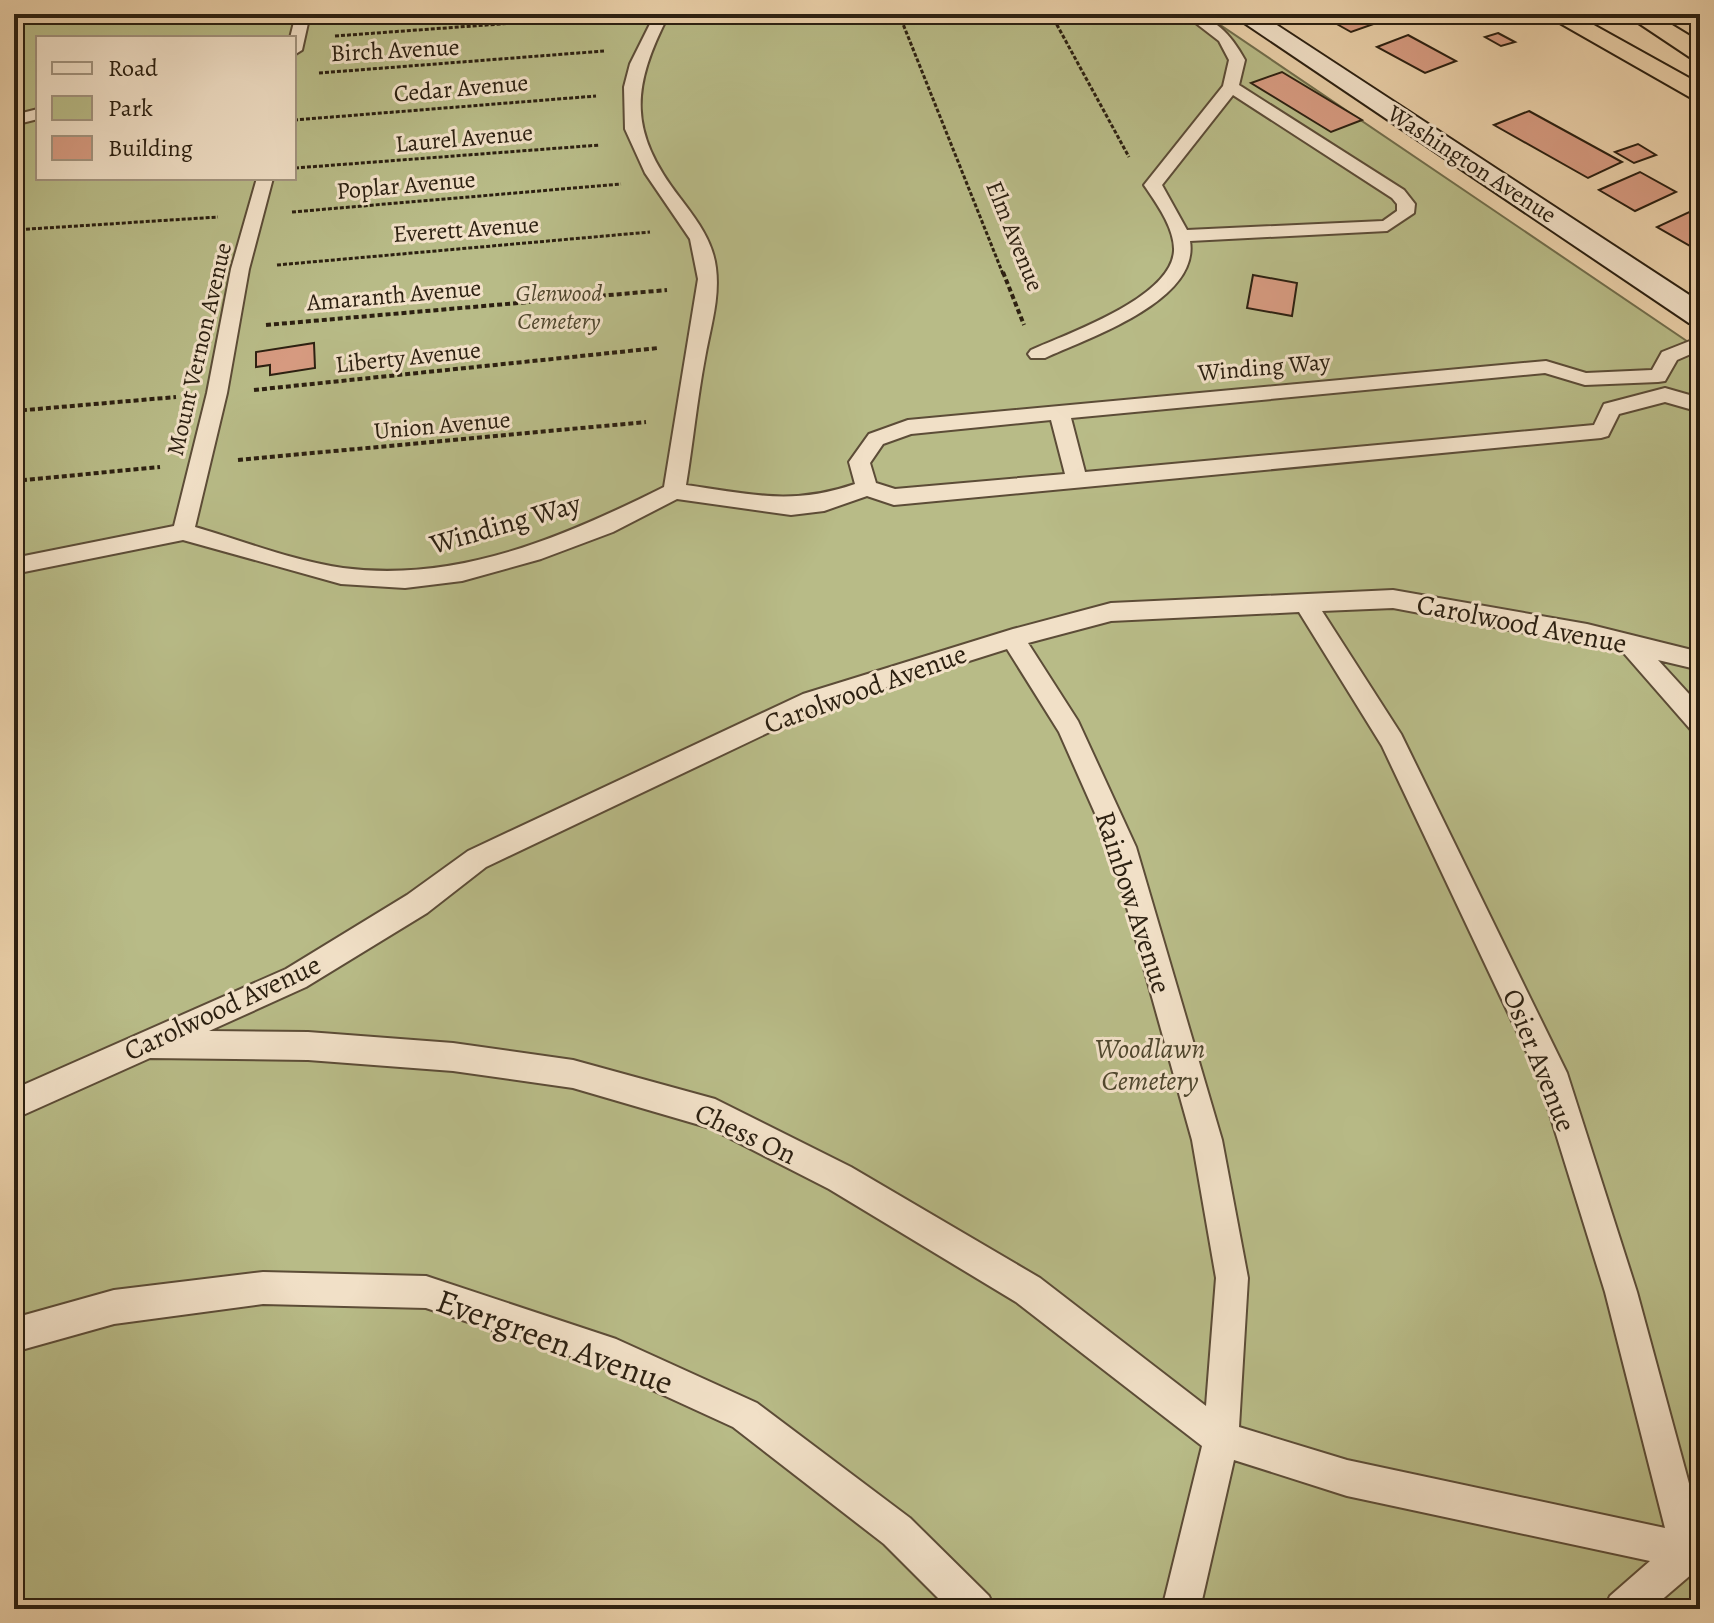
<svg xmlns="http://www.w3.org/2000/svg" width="1714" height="1623" font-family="Alegreya,serif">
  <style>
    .green { fill: #b8bb87; stroke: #726e4c; stroke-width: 2; fill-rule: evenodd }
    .building { fill: #d79b81; stroke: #2c2011; stroke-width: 2 }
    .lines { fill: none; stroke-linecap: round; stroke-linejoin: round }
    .lane-casing { stroke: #5c4c37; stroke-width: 4 }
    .secondary-casing { stroke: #2c2011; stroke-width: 4 }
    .highway-casing { stroke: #2c2011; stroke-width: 4 }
    .path-far1 { stroke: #2c2011; stroke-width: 3; stroke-dasharray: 4 2; stroke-linecap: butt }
    .path { stroke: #2c2011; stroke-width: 4; stroke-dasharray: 5 3; stroke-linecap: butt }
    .lane { fill: #f1e0c7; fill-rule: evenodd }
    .secondary { fill: #f1e0c7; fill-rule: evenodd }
    .highway { fill: #ead0a9; fill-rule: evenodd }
    .labels { text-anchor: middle; stroke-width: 6; stroke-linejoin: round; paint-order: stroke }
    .far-street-label { font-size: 24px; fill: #2c2011; stroke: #f1e0c7 }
    .far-park-label { font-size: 24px; font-style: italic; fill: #4f472e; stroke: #f1e0c7 }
    .street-label { font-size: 28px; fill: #2c2011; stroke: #f1e0c7 }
    .park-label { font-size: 28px; font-style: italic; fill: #4f472e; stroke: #f1e0c7 }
    .near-street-label { font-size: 34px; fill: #2c2011; stroke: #f1e0c7 }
  </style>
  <rect width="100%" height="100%" fill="#ead0a9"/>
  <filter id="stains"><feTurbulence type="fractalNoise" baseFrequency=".0025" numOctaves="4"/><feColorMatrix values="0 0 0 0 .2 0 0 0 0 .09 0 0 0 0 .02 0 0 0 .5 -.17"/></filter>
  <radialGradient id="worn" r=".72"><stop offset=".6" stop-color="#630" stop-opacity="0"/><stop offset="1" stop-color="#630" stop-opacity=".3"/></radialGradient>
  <path class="green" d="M14,14H1204L1700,350V1609H14ZM38,38H294V178H38Z"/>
  <path class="building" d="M1319,14H1369L1382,21L1351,32Z
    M1498,33L1515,42L1501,46L1485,37Z
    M1408,35L1456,61L1425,73L1377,47Z
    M1282,72L1362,120L1331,132L1251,83Z
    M1529,111L1622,162L1588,178L1494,125Z
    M1638,144L1656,155L1634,163L1615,152Z
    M1640,172L1676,192L1635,211L1599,190Z
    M1700,207V243L1692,247L1657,227Z
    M1253,275L1297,283L1292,316L1247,308Z
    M314,343L315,368L270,375V365L256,367V352Z"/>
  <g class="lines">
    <defs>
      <path id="lane" d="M296,14H310L302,50L294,55V38H290Z
        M655,14H669C631,88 628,131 680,198C696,219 713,241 716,268C720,299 710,329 705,358C697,400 693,443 686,485C750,494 792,506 855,484L849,462L869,434L908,420L1546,361L1586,373L1652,370L1662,352L1700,337V350L1677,360L1665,381L1658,382L1585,385L1545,373L1071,418L1085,472L1594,425L1604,404L1665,388L1700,398V412L1665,402L1619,414L1608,436L1601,438L894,505L867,496L824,511L791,515L677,499L613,532L541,559L462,581L405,588L341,584L183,540L14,574V558L174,526L207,393L231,269L257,178H273L249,269L227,393L195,527C243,541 294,561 343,568C457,583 564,537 664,487L698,279L690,239L645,173L625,129L624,87L630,64ZM1051,420L1065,474L895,489L876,483L870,463L883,444L911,434Z
        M1184,14C1214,14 1231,35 1245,60L1239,85L1404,190L1415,204L1414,213L1387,231L1190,241C1200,301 1088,338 1045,358H1031L1028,354L1031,350C1069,333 1171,298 1174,251C1175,229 1157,204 1144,185L1223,86L1229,60L1219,41ZM1233,95L1392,198L1397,204V211L1383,221L1187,230L1162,185Z
        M38,109V119L14,125V115Z
        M1393,590L1587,624L1700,652V670L1658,660L1700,706V733L1691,730L1622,651L1393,608L1322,611L1401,734L1567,1073L1637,1292L1700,1524V1567L1651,1609H1604L1610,1596L1650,1561L1347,1496L1234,1460L1200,1609H1162L1202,1446L1016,1302L829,1189L710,1128L573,1088L453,1071L308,1060L150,1058L14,1119V1089L286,969L407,895L468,851L803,694L1013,629L1111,603ZM1299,612L1382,746L1538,1076L1605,1292L1665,1528L1347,1460L1239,1427L1248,1278L1222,1140L1136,847L1078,721L1028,643L1111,621ZM1007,649L1059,732L1110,847L1192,1140L1216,1278L1206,1406L1040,1278L851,1167L715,1099L573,1060L453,1043L308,1032L209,1031L306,987L427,913L486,867L820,708Z
        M263,1272L426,1276L616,1339L757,1403L910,1518L989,1596L995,1609H949L884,1544L733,1427L600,1366L426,1308L263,1304L114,1324L14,1352V1318L114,1290Z"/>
      <path id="secondary" d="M1231,14H1260L1700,302V326L1689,323Z"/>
      <path id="highway" d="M1544,14H1574L1700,84V103Z
        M1625,14H1654L1700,42V61L1691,58Z"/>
    </defs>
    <use href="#lane" class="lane-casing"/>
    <use href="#secondary" class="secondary-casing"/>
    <use href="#highway" class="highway-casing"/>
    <path class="path-far1" d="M899,14L1003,274
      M1051,14L1129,157
      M335,36L624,15
      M319,73L604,51
      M294,120L596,96
      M295,168L600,145
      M292,212L621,184
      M14,230L218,217
      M277,265L650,232"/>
    <path class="path" d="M1003,272L1024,325
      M266,325L667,290
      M254,390L658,348
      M14,411L176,397
      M238,460L646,422
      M14,481L160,467"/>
    <use href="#lane" class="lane"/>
    <use href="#secondary" class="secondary"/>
    <use href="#highway" class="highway"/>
  </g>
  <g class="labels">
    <g class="far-street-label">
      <text transform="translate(395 50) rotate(-3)" y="8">Birch Avenue</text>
      <text transform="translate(461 88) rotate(-5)" y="8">Cedar Avenue</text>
      <text transform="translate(464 138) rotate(-5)" y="8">Laurel Avenue</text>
      <text transform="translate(1472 164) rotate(33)" y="8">Washington Avenue</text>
      <text transform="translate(406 185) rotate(-5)" y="8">Poplar Avenue</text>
      <text transform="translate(466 229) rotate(-4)" y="8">Everett Avenue</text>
      <text transform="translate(1015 236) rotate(68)" y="8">Elm Avenue</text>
      <text transform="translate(394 295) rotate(-5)" y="8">Amaranth Avenue</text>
      <text transform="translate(199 349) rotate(-77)" y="8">Mount Vernon Avenue</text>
      <text transform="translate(408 357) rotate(-6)" y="8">Liberty Avenue</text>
      <text transform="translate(1264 367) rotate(-5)" y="8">Winding Way</text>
      <text transform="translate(442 425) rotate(-5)" y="8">Union Avenue</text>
    </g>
    <g class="far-park-label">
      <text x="559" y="301">Glenwood<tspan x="559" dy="28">Cemetery</tspan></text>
    </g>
    <g class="street-label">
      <text transform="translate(505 523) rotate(-16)" y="10">Winding Way</text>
      <text transform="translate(1522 623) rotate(11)" y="10">Carolwood Avenue</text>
      <text transform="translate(865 688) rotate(-20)" y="10">Carolwood Avenue</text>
      <text transform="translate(1134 902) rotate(72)" y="10">Rainbow Avenue</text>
      <text transform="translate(222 1007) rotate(-25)" y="10">Carolwood Avenue</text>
      <text transform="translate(1540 1060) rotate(68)" y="10">Osier Avenue</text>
      <text transform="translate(746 1133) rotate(25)" y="10">Chess On</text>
    </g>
    <g class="park-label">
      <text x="1150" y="1058">Woodlawn<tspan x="1150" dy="32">Cemetery</tspan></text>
    </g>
    <g class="near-street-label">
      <text transform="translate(555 1341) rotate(20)" y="12">Evergreen Avenue</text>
    </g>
  </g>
  <rect width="1714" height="1623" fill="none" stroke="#ead0a9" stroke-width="48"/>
  <rect x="16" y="16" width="1682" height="1591" fill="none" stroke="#2c2011" stroke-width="4"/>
  <rect x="24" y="24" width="1666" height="1575" fill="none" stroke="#2c2011" stroke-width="2"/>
  <rect x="36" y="36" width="260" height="144" fill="#f1e0c7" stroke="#a2937e" stroke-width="2"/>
  <rect x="52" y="62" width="40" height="12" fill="#f1e0c7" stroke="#a2937e" stroke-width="2"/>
  <text x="108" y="76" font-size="24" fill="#2c2011">Road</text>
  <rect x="52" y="96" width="40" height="24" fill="#b8bb87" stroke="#a2937e" stroke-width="2"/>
  <text x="108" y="116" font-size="24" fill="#2c2011">Park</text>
  <rect x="52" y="136" width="40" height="24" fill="#d79b81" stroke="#a2937e" stroke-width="2"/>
  <text x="108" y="156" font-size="24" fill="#2c2011">Building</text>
  <rect width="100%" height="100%" filter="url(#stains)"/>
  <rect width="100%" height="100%" fill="url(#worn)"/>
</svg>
